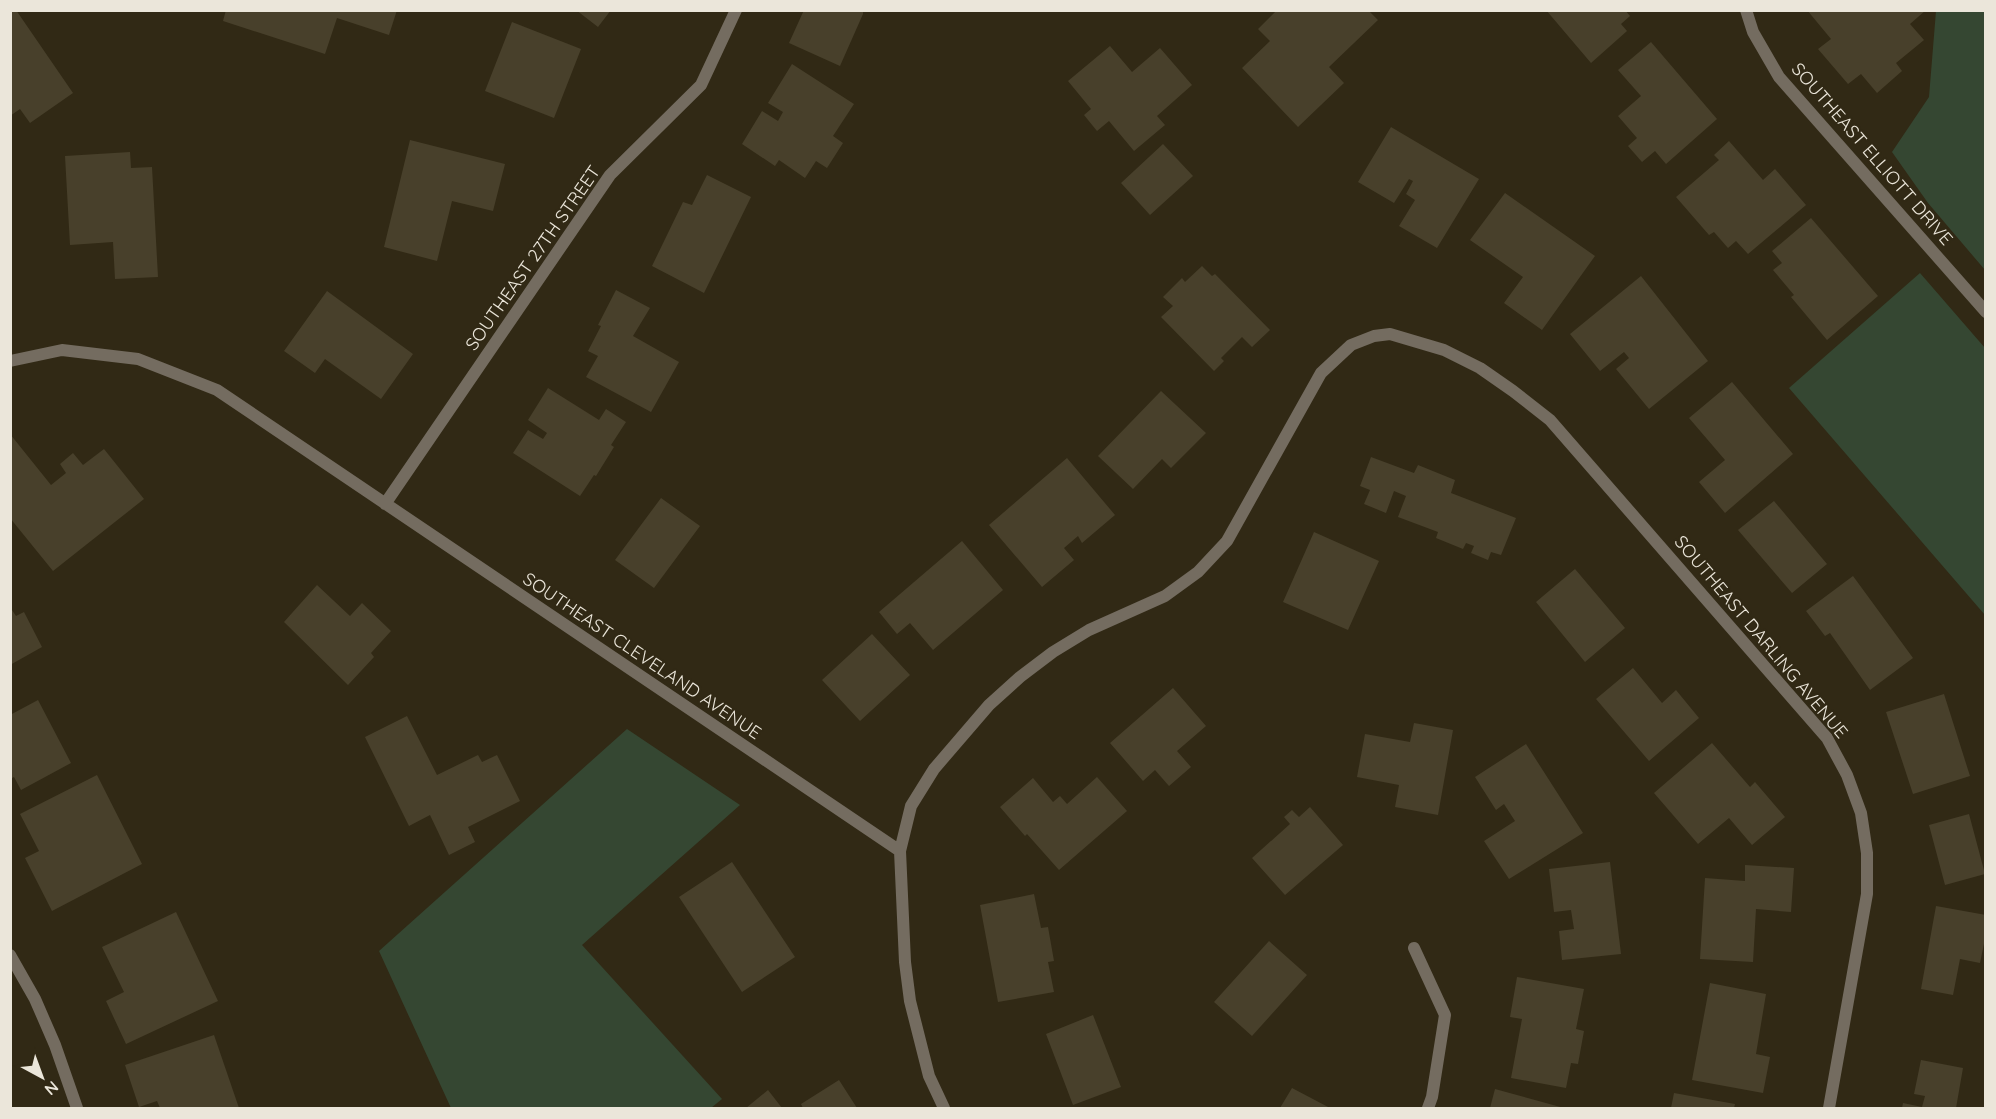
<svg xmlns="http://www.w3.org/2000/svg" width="1996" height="1119" font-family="Quicksand,sans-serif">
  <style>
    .green { fill: #354732 }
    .building { fill: #48402b }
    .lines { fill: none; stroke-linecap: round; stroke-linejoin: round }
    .minor { stroke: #746c60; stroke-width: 12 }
    .labels { text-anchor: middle; stroke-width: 4.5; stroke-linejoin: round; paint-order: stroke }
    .street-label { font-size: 18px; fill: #ebe6da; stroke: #312915 }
  </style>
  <rect width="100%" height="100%" fill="#312915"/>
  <path class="green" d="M1936,11H1985V270L1928,203L1892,152L1929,97Z
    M1920,273L1985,348V615L1789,388Z
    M627,729L740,805L582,945L722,1099L711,1108H451L379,951Z"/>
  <path class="building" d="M10,10H16L73,93L30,123L20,109L10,116Z
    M226,10H397L389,35L337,18L325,54L223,21Z
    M576,10H611L598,27Z
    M804,10H863V14L840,66L789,43Z
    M1277,10H1368L1378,20L1329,67L1344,83L1298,127L1242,68L1270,41L1258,29Z
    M1546,10H1625L1630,16L1621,24L1627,31L1591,63Z
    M1807,10H1926L1910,24L1924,40L1896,63L1902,71L1877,93L1861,74L1848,84L1818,49L1831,39Z
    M512,22L581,49L554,118L485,91Z
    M1651,42L1717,119L1666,164L1655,151L1642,162L1628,146L1637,138L1618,116L1641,96L1618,70Z
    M1110,46L1132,72L1160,48L1192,85L1157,116L1165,125L1134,151L1109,121L1097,131L1084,115L1091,109L1068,81Z
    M792,64L854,104L833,136L843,143L827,168L816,161L805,178L779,160L775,166L742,144L762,111L778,121L783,112L768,103Z
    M1391,127L1479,179L1437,248L1399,226L1415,200L1406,194L1413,181L1409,179L1394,203L1358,182Z
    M410,140L505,164L493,211L452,201L437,261L384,247Z
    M1729,141L1763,180L1775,169L1806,205L1748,254L1736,241L1728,248L1714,232L1709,235L1676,197L1719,160L1714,155Z
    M1163,144L1193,176L1150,215L1121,183Z
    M130,152L131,168L152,167L158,277L115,279L113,242L70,245L65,156Z
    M707,175L751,197L704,293L652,266L683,202L692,205Z
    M1505,193L1595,256L1542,330L1504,303L1523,277L1470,240Z
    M1811,218L1878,296L1827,340L1791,297L1794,295L1773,270L1782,263L1772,251Z
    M1202,266L1212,276L1215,274L1270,330L1252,347L1242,337L1221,358L1224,361L1214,371L1161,317L1173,306L1163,297L1182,278L1185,282Z
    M1641,276L1708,361L1649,409L1616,369L1629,358L1624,352L1600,371L1570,334Z
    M616,290L650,308L633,336L679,362L651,412L586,377L598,356L588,351L601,326L598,325Z
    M327,291L413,354L381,399L325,359L315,373L284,351Z
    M1732,382L1793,454L1725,513L1699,482L1725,460L1689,418Z
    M548,388L599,420L606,409L626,422L611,445L614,447L596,476L594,475L580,496L513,453L528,430L543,439L547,433L528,420Z
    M1161,391L1206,433L1171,468L1162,459L1133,489L1098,456Z
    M10,434L51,485L66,473L60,464L73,453L83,465L104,449L144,499L53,571L10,518Z
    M1371,457L1414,473L1418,465L1455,480L1451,493L1516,518L1501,555L1491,552L1488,560L1471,553L1474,546L1466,543L1463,549L1436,538L1438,532L1398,517L1406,496L1394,491L1386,513L1364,504L1370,490L1360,486Z
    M1067,458L1115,515L1082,543L1078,536L1064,548L1074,560L1042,587L989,525Z
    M661,498L700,526L654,588L615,560Z
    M1774,501L1827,564L1792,593L1738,530Z
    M1314,532L1379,561L1348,630L1283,602Z
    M962,541L1003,590L933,650L910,623L897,634L879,612Z
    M1575,569L1625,628L1585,662L1536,602Z
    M1853,576L1913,658L1870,690L1830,633L1825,636L1806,611Z
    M317,585L350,616L362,603L391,631L371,653L374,657L348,685L284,622Z
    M10,607L16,616L24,612L42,647L10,665Z
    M872,634L910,675L860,721L822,680Z
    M1633,668L1662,703L1676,690L1699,718L1649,761L1596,699Z
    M1173,688L1206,726L1177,751L1191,767L1169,786L1155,770L1143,781L1110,743Z
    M1944,694L1970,776L1913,794L1886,712Z
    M38,700L71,763L21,790L14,777L10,779V715Z
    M407,716L437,775L478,755L482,762L497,755L520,801L468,827L475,842L449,855L430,815L409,826L365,737Z
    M1414,723L1453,730L1438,815L1395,807L1399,785L1357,777L1365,734L1410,742Z
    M1712,743L1750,787L1755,782L1785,817L1752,845L1729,818L1698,844L1654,793Z
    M1526,744L1583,833L1509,879L1484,841L1515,821L1504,804L1496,810L1475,777Z
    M97,775L142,864L52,911L25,858L39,851L20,814Z
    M1097,777L1127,811L1059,870L1027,834L1025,836L1000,807L1033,778L1053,802L1060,796L1067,804Z
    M1310,807L1343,845L1285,895L1252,858L1290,824L1284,817L1292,810L1299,817Z
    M1969,814L1985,874L1945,885L1929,825Z
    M732,862L795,957L742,992L679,897Z
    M1610,862L1621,954L1562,960L1559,931L1574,929L1571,910L1554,912L1549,869Z
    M1745,865L1794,868L1791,912L1756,909L1753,962L1700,959L1705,878L1745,881Z
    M1034,894L1041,928L1048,927L1054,961L1048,962L1054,992L998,1002L980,905Z
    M1936,906L1986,915V934L1980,963L1960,959L1953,995L1921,989Z
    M176,912L218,1001L126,1044L106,1001L124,992L102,947Z
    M1269,941L1307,975L1252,1036L1214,1002Z
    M1517,977L1584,989L1576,1029L1584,1031L1578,1064L1571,1063L1566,1088L1511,1078L1522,1019L1510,1017Z
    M1710,983L1766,994L1756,1054L1770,1057L1763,1093L1692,1080Z
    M1093,1015L1121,1087L1073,1105L1046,1034Z
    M214,1035L239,1108H160L157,1101L139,1107L125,1065Z
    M1921,1060L1963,1068L1956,1108H1902L1903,1103L1922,1107L1925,1096L1914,1094Z
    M839,1080L857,1108H803L801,1104Z
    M1292,1088L1330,1108H1280Z
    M1495,1089L1564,1108H1490Z
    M768,1090L782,1108H746Z
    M1674,1093L1735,1104L1734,1108H1671Z"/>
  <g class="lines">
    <path class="minor" d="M1746,10L1753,32L1779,77L1986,312
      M10,361L62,350L138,359L217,390L900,851
      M385,504L610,175L701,85L736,10
      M1414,948L1445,1015L1432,1097L1428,1108
      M10,955L35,999L55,1045L77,1108
      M944,1108L929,1076L910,1001L905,962L900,851L911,806L934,769L989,705L1020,677L1053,652L1089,630L1165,596L1198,572L1227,541L1321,373L1351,345L1374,336L1390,334L1444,350L1480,368L1513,391L1550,420L1827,738L1847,775L1861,813L1867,853V894L1829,1108"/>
  </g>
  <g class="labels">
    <g class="street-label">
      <text transform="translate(1872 154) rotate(49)" y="6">SOUTHEAST ELLIOTT DRIVE</text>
      <text transform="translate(533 258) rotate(-55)" y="6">SOUTHEAST 27TH STREET</text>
      <text transform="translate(1761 637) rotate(50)" y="6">SOUTHEAST DARLING AVENUE</text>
      <text transform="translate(642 656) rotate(34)" y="6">SOUTHEAST CLEVELAND AVENUE</text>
    </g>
  </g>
  <rect width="1996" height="1119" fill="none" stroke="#ebe6da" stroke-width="24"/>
  <g transform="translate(42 1077) rotate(139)" stroke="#312915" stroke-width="4.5" paint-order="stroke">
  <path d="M0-4.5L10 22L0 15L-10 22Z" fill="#ebe6da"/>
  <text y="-9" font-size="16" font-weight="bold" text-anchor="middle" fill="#ebe6da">N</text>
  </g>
</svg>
